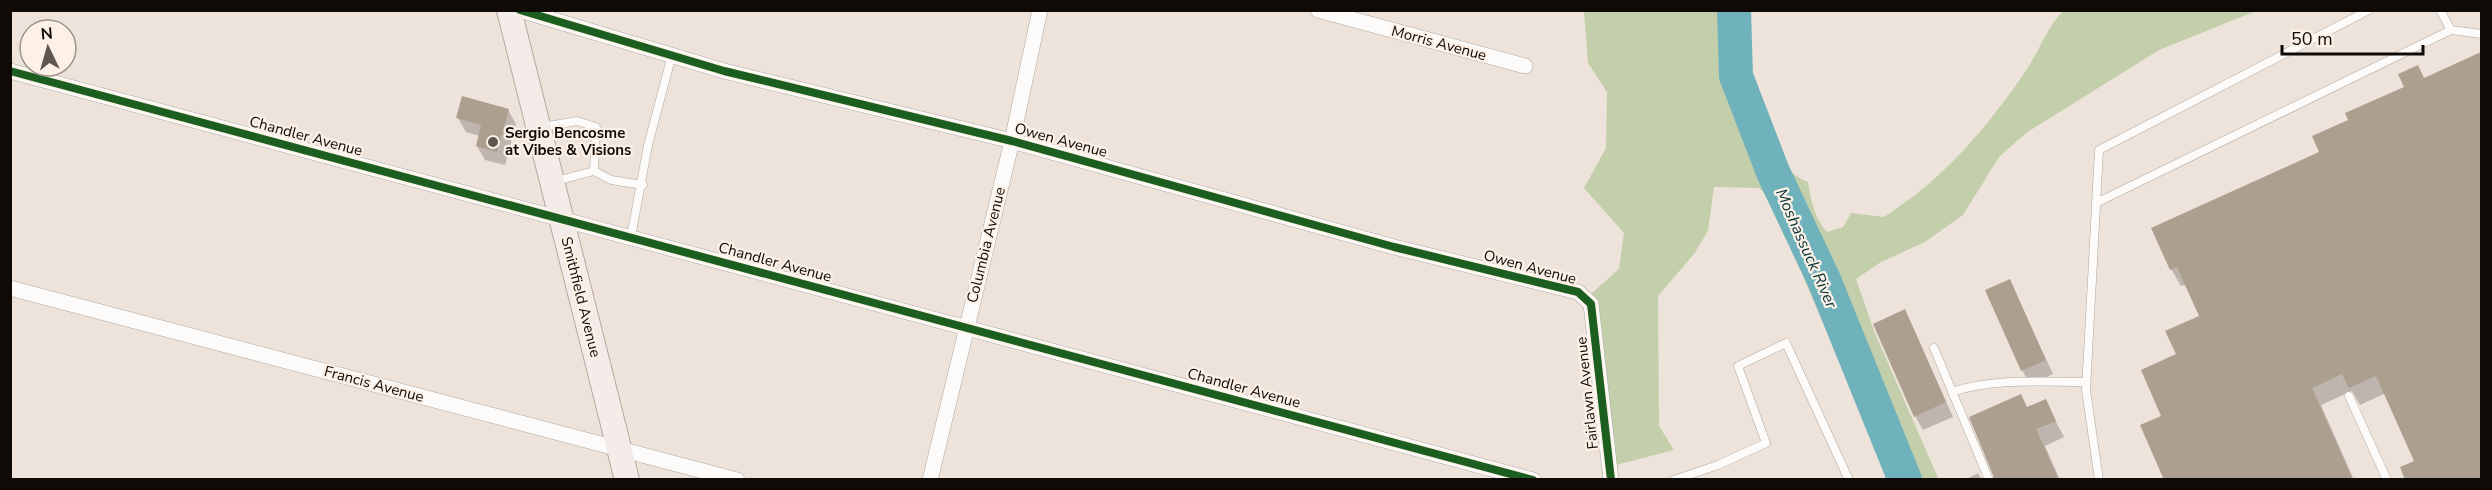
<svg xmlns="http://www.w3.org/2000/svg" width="2492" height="490" font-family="'Nunito Sans',sans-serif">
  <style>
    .green { fill: #c3cfab }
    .shadow { fill: #0003 }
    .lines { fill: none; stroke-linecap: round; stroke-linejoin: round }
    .river { stroke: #6fb2bc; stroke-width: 34 }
    .building { fill: #ad9f90 }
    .service-casing { stroke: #afa7a0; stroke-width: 9 }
    .minor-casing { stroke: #afa7a0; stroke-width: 16 }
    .primary-casing { stroke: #b8a8a0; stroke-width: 26 }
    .service { stroke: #fcfbf9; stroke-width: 8 }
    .minor { stroke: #fcfbf9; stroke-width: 15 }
    .primary { stroke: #f3ece8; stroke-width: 24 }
    .cycleway-casing { stroke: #fdf1e7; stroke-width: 11 }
    .cycleway { stroke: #1b5e20; stroke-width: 8 }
    .poi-dot { fill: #5e5650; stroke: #fdf1e7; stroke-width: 2 }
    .labels { text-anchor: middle; stroke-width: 4.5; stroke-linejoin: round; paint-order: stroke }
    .street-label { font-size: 15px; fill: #100a06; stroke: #fdf1e7 }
    .poi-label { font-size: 15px; font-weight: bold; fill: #100a06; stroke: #fdf1e7; text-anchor: start }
    .water-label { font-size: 16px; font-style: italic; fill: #013239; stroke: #fdf1e7 }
  </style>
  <rect width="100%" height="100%" fill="#eee3da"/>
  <path class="green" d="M1584,11H1747C1750,42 1748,78 1755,109C1760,134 1784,174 1808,182C1811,200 1814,218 1827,232L1843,227L1851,213L1884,217C1945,178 1987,128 2027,69C2039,51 2048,26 2063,11H2256L2159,50L2026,133L1999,157L1963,215L1925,242L1881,262L1856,279L1874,331L1939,480L1891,479L1769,198L1759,188L1714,187L1708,231L1694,254L1658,296L1659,426L1674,450L1612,466L1585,299L1619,269L1624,233L1584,188L1606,148L1607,92L1588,63Z"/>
  <path class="shadow" d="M2482,54V480H2407L2416,461L2386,393L2360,405L2352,391L2321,405L2354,480H2166L2163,417L2178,355L2201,317L2185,285L2181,286L2171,269L2321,153L2350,121L2425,79Z
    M508,110L516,124L505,165L485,160L477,146L480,136L466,132L458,118Z
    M2009,280L2053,374L2030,384L2022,370Z
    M1912,325L1953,417L1923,430L1915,416Z
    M2045,401L2064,437L2045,446L2060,480H1994L1992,466L2028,408Z
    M1978,473L1982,480H1965Z"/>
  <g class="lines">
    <path class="river" d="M1734,10L1736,76L1773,172L1824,280L1905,480"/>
  </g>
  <path class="building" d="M2481,52V480H2405L2400,467L2414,461L2376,376L2349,388L2342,374L2312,388L2353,480H2164L2140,425L2161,416L2141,370L2176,354L2165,331L2199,316L2177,267L2170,270L2151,228L2319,152L2312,136L2348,120L2345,113L2404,87L2398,74L2418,65L2424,78Z
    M462,96L509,109L497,152L476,146L481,125L456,118Z
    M2010,279L2046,360L2021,371L1985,290Z
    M1905,309L1946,402L1914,417L1873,324Z
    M2021,394L2027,407L2046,399L2056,421L2036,429L2059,480H1995L1969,417Z"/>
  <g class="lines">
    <defs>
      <path id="service" d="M2440,10L2451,30L2482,34
        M543,127L577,121L596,127L594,171
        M556,181L594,171L611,180L643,185
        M2098,202L2451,30
        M631,237L648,145L672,55
        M1934,348L1989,480
        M1952,392C1996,378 2040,382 2086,382
        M2349,396L2387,480
        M1674,480L1718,465L1766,443L1738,366L1786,343L1849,480
        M2099,480L2086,390L2099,150L2369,10"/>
      <path id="minor" d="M520,10L724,71L1012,141L1394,247L1578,292L1591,304L1611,480
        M1318,10L1525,66
        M10,71L1533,480
        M10,288L737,480
        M930,480L1012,141L1040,10"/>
      <path id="primary" d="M509,10L627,480"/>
    </defs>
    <use href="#service" class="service-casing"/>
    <use href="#minor" class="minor-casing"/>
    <use href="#primary" class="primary-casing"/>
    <use href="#service" class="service"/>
    <use href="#minor" class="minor"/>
    <use href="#primary" class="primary"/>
    <defs>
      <path id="cycleway" d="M520,10L724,71L1012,141L1394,247L1578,292L1591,304L1611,480
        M10,71L1533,480"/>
    </defs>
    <use href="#cycleway" class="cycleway-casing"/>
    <use href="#cycleway" class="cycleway"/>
  </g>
  <circle class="poi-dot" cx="493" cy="142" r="6"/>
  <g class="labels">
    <g class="street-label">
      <text transform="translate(1439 43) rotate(15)" y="5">Morris Avenue</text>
      <text transform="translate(306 136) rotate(15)" y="5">Chandler Avenue</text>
      <text transform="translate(1061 140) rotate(15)" y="5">Owen Avenue</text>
      <text transform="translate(986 245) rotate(-76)" y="5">Columbia Avenue</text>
      <text transform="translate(775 262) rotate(15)" y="5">Chandler Avenue</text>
      <text transform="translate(1530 267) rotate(15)" y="5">Owen Avenue</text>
      <text transform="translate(581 297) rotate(76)" y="5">Smithfield Avenue</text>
      <text transform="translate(374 384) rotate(15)" y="5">Francis Avenue</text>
      <text transform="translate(1244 388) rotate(15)" y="5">Chandler Avenue</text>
      <text transform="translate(1587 393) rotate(-96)" y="5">Fairlawn Avenue</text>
    </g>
    <g class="poi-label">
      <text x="505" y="138">Sergio Bencosme<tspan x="505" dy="17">at Vibes &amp; Visions</tspan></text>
    </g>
    <g class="water-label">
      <text transform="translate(1807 248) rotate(66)" y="6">Moshassuck River</text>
    </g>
  </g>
  <rect width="2492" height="490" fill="none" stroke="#100a06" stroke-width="24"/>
  <g transform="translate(48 48) rotate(355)"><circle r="28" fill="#fdf1e7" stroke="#9e958d" stroke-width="1.5"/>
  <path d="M0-4.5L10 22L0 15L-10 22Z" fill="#5e5650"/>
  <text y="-9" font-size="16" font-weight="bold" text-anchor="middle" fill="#100a06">N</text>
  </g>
  <path d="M2282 45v9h141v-9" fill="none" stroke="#100a06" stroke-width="3"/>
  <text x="2291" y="45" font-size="18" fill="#100a06" stroke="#fdf1e7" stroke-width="4.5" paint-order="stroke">50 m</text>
</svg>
